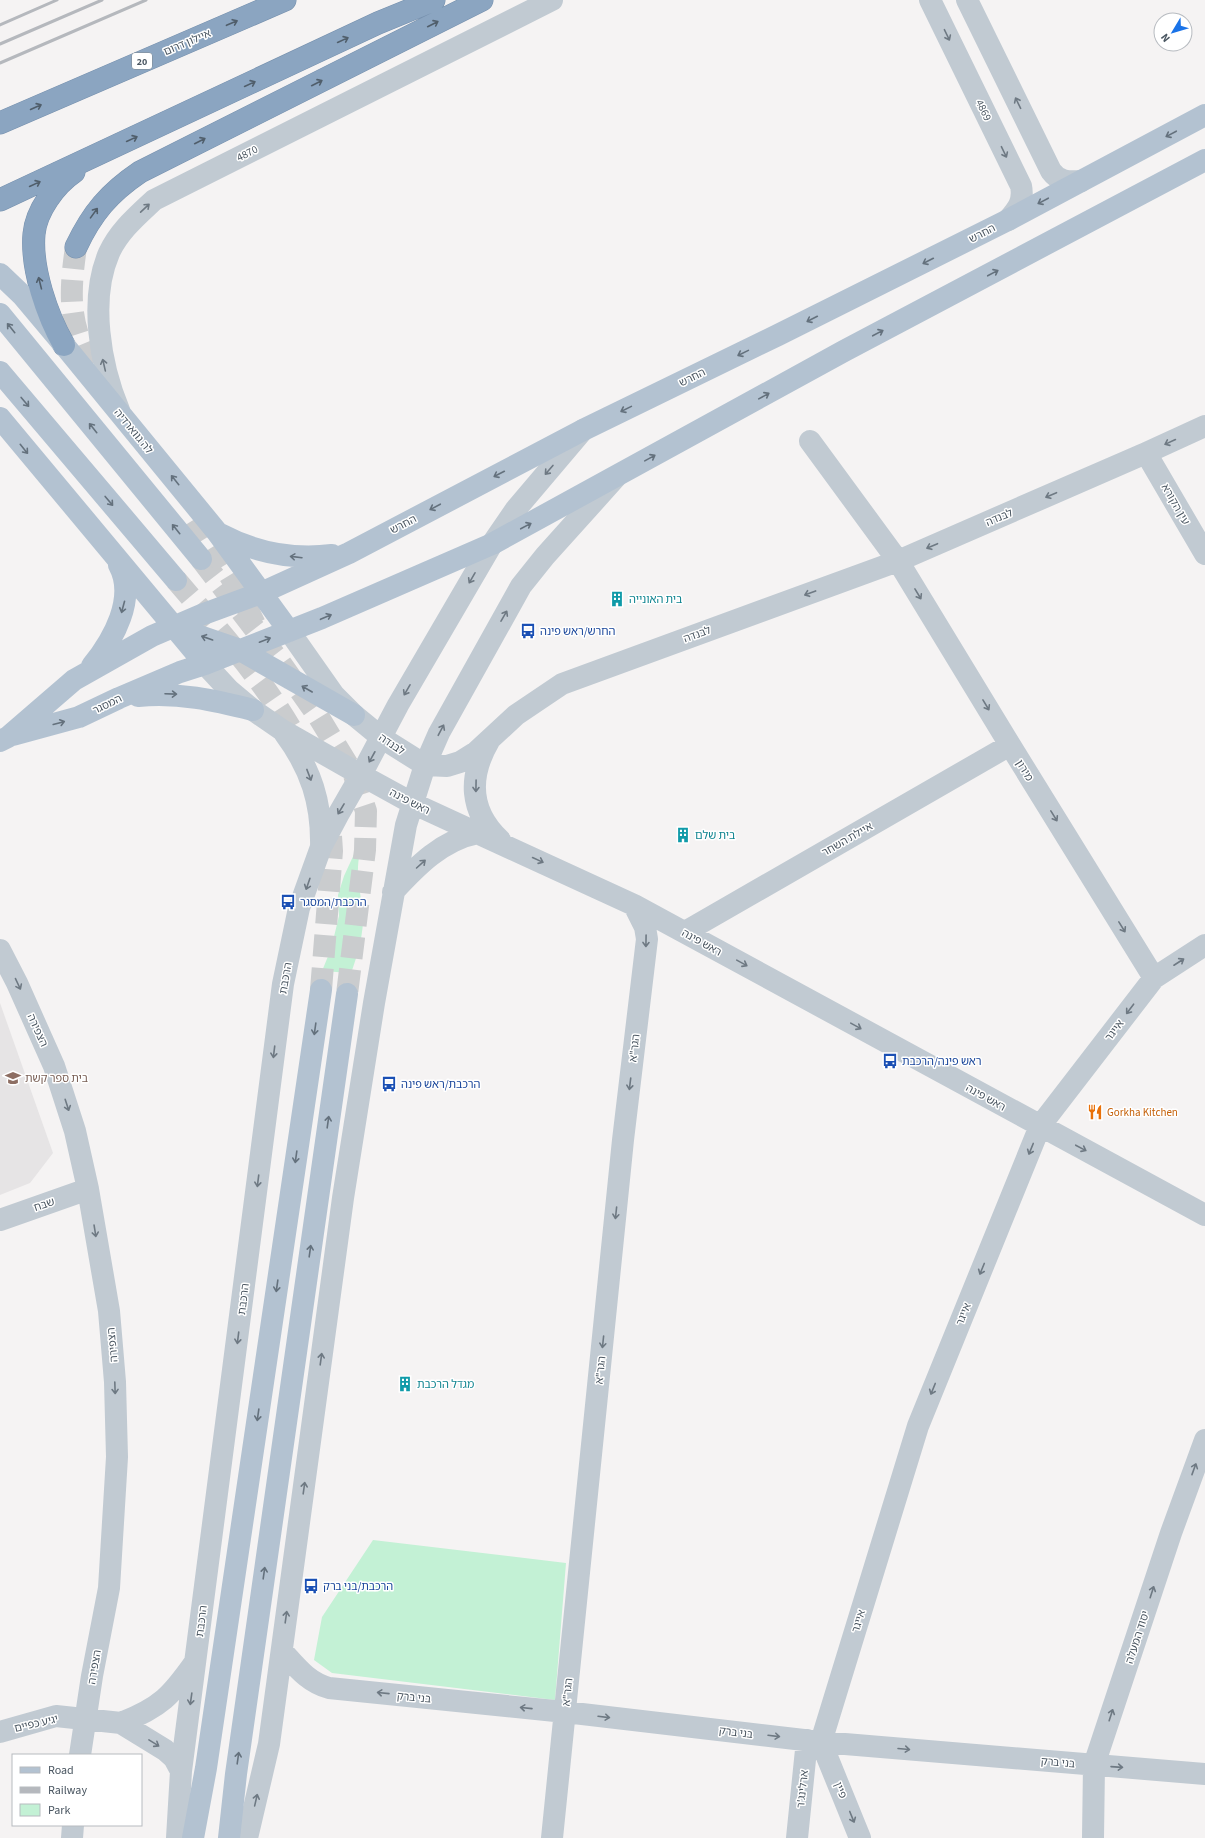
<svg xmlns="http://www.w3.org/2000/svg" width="1205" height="1838" font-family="'Source Sans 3','Noto Sans Hebrew',sans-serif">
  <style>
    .education { fill: #e6e4e5 }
    .green { fill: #c3f1d5 }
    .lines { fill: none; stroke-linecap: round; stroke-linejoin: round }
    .major-tunnel { stroke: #caccce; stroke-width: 22; stroke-dasharray: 22 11; stroke-linecap: butt }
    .highway-tunnel { stroke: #caccce; stroke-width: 22; stroke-dasharray: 22 11; stroke-linecap: butt }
    .highway-casing { stroke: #7690ad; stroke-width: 23 }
    .minor { stroke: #c1cad2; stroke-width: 22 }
    .major { stroke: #b3c2d1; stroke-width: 22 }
    .highway { stroke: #8ba5c1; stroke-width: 22 }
    .rail { stroke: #b5b8bd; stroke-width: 3 }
    .oneway { stroke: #505e6b }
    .oneway2 { stroke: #6e7983 }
    .oneway3 { stroke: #64717d }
    .labels { text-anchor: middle; stroke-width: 3; stroke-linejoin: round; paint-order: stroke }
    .shield { fill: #fff; stroke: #808990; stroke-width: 1 }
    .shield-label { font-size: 10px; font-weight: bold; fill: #4a5661 }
    .street-label { font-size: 11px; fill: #4a5661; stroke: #fff }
    .culture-label { font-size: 11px; fill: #0d838f; stroke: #fff; text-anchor: start }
    .transit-label { font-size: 11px; fill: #164399; stroke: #fff; text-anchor: start }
    .education-label { font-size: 11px; fill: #785e54; stroke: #fff; text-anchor: start }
    .food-label { font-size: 11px; fill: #c56008; stroke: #fff; text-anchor: start }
  </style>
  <rect width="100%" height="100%" fill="#f5f3f3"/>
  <path class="education" d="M0,1003L53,1153L30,1183L0,1195Z"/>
  <path class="green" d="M356,850L360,852C354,879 363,896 363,922C362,940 357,957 351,973L322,971L331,949L339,916L338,895L344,876Z
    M373,1540L566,1563L555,1700L332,1673L314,1660L322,1617Z"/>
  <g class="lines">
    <path class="major-tunnel" d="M201,559L277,658L318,716L354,775L366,811L365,850L347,994
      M176,580C220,632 268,684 300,745
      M321,990L332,851L330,821"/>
    <path class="highway-tunnel" d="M76,247C68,302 69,333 101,379
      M195,519L238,589L259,633"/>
    <defs>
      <path id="highway" d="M0,123L285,0
        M0,200L378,23L434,0
        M76,247C92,213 109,193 140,172L482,0
        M64,345C47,315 31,269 34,234C36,211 55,185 74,172"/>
    </defs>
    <use href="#highway" class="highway-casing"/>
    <path class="minor" d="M930,0L1021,186C1024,201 1018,209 1008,220
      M967,0L1051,171C1059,182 1068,182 1081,181
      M119,410C100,365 89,299 109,253C119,231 137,216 154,200L552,0
      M810,441L898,561L1010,745L1154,978
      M1146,453L1205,554
      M289,631L334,695L354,715L382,738L425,765L447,766L460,762L476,752L516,715L562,684L898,561L1146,453L1205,426
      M205,664L229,690L253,710L282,730L361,775L412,803L634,905L1205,1215
      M285,734C311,769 322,803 321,847
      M489,741C468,777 469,811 500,840
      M393,892C417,866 442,840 478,833
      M685,932L1010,745
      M0,950L17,983L54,1066L75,1131L88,1189L109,1311L115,1382L117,1457L109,1588L92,1676L80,1755
      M0,1220L88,1189
      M282,1651C296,1666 307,1682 329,1688L565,1712L821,1742L1205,1774
      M121,1723C161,1707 171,1696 195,1662
      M0,1732L56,1716L121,1723L165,1750L174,1758L181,1771
      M72,1838L73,1825
      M177,1838L181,1771L283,984L299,908L321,847L338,815L361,775L398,705L492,544L516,509L583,430
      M247,1838L269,1744L343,1198L374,1003L406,825L425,765L439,733L521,586L545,556L616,477
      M552,1838L623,1140L647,939L645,927L634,905
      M797,1838L807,1740
      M860,1838L821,1742L918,1426L1040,1126L1154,978L1205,945
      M1093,1838L1094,1765L1171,1533L1205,1440"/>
    <path class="major" d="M0,274L22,295L64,345L217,532L289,631
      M0,314L201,559
      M0,372L176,580
      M0,418L205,664
      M220,534C256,553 292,560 332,555
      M173,627L240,650L354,715
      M92,666C113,640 137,598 119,565
      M138,696C178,692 214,700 253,710
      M13,735L79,717L119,698L180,672L205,664L322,618L492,544L844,351L1205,160
      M0,741L8,737L74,680L152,636L201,615L261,593L349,553L583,430L778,335L1008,220L1205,115
      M193,1838L206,1768L321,990
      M229,1838L236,1774L347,994"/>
    <use href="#highway" class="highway"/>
    <path class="rail" d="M0,25L57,0
      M0,44L102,0
      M0,63L146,0"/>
  </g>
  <defs><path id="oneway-shaft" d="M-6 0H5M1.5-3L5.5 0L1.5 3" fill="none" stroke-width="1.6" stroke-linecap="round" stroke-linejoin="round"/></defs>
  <g class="oneway">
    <use href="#oneway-shaft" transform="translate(232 23) rotate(-23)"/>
    <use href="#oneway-shaft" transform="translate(433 24) rotate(-27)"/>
    <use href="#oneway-shaft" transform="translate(343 40) rotate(-25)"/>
    <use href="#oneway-shaft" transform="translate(317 83) rotate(-27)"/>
    <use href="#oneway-shaft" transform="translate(250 84) rotate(-25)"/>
    <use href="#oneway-shaft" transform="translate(36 107) rotate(-24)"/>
    <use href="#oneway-shaft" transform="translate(132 139) rotate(-25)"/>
    <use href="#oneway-shaft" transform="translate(200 141) rotate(-27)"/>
    <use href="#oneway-shaft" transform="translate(35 184) rotate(-25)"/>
    <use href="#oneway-shaft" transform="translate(94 213) rotate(-54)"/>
    <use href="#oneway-shaft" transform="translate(40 283) rotate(-104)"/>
  </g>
  <g class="oneway2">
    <use href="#oneway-shaft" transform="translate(947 35) rotate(64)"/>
    <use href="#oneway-shaft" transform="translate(1018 103) rotate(-116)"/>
    <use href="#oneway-shaft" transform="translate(1004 152) rotate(64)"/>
    <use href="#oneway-shaft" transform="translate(145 208) rotate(-43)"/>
    <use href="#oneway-shaft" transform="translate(104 365) rotate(-103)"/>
    <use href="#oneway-shaft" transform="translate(1170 442) rotate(155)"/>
    <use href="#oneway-shaft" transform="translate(549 470) rotate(131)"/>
    <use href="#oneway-shaft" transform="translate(1051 495) rotate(157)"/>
    <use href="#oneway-shaft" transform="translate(932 546) rotate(157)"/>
    <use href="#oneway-shaft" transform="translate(472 578) rotate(120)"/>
    <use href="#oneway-shaft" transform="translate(810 593) rotate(160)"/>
    <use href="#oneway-shaft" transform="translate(918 594) rotate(59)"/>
    <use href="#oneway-shaft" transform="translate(504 616) rotate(-60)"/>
    <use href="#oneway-shaft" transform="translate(407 690) rotate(120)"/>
    <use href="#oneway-shaft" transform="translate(986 705) rotate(59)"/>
    <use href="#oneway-shaft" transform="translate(441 730) rotate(-62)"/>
    <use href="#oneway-shaft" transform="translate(372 757) rotate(119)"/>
    <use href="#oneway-shaft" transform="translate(309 775) rotate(69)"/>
    <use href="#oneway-shaft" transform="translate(476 786) rotate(91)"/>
    <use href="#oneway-shaft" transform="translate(341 809) rotate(121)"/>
    <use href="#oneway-shaft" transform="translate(1054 816) rotate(58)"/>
    <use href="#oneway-shaft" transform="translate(538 860) rotate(25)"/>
    <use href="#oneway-shaft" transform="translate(421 864) rotate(-42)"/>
    <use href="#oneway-shaft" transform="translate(308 884) rotate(109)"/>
    <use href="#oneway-shaft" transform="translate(1122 927) rotate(58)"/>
    <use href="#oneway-shaft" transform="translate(646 941) rotate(91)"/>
    <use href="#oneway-shaft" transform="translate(1179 962) rotate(-33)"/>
    <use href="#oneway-shaft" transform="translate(742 963) rotate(29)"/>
    <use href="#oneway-shaft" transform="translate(18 984) rotate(65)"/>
    <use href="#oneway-shaft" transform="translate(1130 1009) rotate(127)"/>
    <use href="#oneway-shaft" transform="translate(856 1026) rotate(29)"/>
    <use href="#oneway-shaft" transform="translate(274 1052) rotate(97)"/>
    <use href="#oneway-shaft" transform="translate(630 1084) rotate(97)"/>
    <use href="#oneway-shaft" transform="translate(67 1105) rotate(72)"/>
    <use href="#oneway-shaft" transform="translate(1081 1148) rotate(28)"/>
    <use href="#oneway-shaft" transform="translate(1031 1149) rotate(112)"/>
    <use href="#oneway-shaft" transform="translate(258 1181) rotate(97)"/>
    <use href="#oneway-shaft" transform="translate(616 1213) rotate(96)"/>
    <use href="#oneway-shaft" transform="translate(95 1231) rotate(81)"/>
    <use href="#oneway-shaft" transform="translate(982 1269) rotate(112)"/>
    <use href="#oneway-shaft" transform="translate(238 1338) rotate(97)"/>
    <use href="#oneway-shaft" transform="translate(603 1342) rotate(96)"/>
    <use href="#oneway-shaft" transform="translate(321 1359) rotate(-82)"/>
    <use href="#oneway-shaft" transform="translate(115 1388) rotate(88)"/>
    <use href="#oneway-shaft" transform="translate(933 1389) rotate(112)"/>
    <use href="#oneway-shaft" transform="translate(1194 1469) rotate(-70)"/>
    <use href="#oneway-shaft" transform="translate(304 1488) rotate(-82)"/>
    <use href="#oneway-shaft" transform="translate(1152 1592) rotate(-72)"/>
    <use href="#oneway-shaft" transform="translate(286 1617) rotate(-82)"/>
    <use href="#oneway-shaft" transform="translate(383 1693) rotate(-174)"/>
    <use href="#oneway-shaft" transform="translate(191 1699) rotate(98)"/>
    <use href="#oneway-shaft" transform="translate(526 1708) rotate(-174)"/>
    <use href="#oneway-shaft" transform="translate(1111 1715) rotate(-72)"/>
    <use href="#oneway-shaft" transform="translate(604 1717) rotate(7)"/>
    <use href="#oneway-shaft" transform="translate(774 1736) rotate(7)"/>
    <use href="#oneway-shaft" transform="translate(154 1743) rotate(32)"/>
    <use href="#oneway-shaft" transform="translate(904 1749) rotate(5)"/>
    <use href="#oneway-shaft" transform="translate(1117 1767) rotate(4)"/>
    <use href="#oneway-shaft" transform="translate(256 1800) rotate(-77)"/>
    <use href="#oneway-shaft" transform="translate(852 1817) rotate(68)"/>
  </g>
  <g class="oneway3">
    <use href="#oneway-shaft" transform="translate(1171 134) rotate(152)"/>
    <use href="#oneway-shaft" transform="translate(1043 201) rotate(152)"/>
    <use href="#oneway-shaft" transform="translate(928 261) rotate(153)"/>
    <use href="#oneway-shaft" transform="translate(993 273) rotate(-28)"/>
    <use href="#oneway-shaft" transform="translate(812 319) rotate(153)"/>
    <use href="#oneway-shaft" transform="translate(11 328) rotate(-129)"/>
    <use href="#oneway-shaft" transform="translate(878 333) rotate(-28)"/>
    <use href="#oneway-shaft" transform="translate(743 353) rotate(154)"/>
    <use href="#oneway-shaft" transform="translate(764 396) rotate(-29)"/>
    <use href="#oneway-shaft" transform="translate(25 402) rotate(50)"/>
    <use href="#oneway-shaft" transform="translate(626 409) rotate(154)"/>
    <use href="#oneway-shaft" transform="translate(93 428) rotate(-129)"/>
    <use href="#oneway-shaft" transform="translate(24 449) rotate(51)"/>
    <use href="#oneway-shaft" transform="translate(650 458) rotate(-29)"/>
    <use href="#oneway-shaft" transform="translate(499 474) rotate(153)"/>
    <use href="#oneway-shaft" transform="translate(175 480) rotate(-129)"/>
    <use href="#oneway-shaft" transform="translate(109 501) rotate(50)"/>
    <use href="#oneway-shaft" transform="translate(435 507) rotate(152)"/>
    <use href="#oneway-shaft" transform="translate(526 526) rotate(-28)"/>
    <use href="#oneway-shaft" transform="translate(176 529) rotate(-129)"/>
    <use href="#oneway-shaft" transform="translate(296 557) rotate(-173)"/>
    <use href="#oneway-shaft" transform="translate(123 607) rotate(105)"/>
    <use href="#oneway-shaft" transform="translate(326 617) rotate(-23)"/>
    <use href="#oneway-shaft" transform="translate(207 638) rotate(-161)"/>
    <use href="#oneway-shaft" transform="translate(265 640) rotate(-21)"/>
    <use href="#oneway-shaft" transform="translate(307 689) rotate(-150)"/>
    <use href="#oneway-shaft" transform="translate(171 694) rotate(2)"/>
    <use href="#oneway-shaft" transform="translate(59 723) rotate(-15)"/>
    <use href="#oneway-shaft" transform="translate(315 1029) rotate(98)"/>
    <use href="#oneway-shaft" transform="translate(328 1122) rotate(-82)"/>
    <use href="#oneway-shaft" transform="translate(296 1157) rotate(98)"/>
    <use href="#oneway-shaft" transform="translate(310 1251) rotate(-82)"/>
    <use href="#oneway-shaft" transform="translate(277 1286) rotate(98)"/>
    <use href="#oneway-shaft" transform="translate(258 1415) rotate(98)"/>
    <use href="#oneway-shaft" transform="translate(264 1573) rotate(-82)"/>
    <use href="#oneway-shaft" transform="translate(238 1758) rotate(-82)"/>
  </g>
  <defs>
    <symbol id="building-bare" viewBox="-9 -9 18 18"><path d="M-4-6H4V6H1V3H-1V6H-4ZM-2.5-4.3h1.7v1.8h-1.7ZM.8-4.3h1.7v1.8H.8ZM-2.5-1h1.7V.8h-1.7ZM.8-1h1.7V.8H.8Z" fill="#0f9aa8" stroke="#fff" stroke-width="2.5" paint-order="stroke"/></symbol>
    <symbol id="bus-bare" viewBox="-9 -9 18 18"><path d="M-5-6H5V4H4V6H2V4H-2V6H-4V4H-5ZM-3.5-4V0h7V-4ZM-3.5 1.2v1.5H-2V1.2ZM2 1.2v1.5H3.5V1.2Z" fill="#1a4fb4" stroke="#fff" stroke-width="2.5" paint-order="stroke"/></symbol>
    <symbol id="school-bare" viewBox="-9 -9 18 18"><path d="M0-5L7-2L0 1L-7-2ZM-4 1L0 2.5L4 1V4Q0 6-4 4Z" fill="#8d6e63" stroke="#fff" stroke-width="2.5" paint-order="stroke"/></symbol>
    <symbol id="restaurant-bare" viewBox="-9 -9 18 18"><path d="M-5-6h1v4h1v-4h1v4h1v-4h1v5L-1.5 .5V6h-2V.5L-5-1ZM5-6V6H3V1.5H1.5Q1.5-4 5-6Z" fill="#e8710a" stroke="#fff" stroke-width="2.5" paint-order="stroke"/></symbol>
  </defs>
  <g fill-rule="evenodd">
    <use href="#building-bare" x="606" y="588" width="22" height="22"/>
    <use href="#bus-bare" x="517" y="620" width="22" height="22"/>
    <use href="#building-bare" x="672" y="824" width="22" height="22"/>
    <use href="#bus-bare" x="277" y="891" width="22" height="22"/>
    <use href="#bus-bare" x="879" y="1050" width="22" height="22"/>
    <use href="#school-bare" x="2" y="1067" width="22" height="22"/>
    <use href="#bus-bare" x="378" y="1073" width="22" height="22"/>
    <use href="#restaurant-bare" x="1084" y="1101" width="22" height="22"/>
    <use href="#building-bare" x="394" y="1373" width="22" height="22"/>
    <use href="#bus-bare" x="300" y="1575" width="22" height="22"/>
  </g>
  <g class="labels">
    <rect class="shield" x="132" y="53" width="20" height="16" rx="3"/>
    <g class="shield-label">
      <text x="142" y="65">20</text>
    </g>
    <g class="street-label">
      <text transform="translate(187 42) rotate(-23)" y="4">איילון דרום</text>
      <text transform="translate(984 110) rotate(64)" y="4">4869</text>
      <text transform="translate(247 153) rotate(-27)" y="4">4870</text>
      <text transform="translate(982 233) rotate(-27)" y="4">החרש</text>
      <text transform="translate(692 377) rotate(-26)" y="4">החרש</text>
      <text transform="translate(134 431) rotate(51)" y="4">לה גווארדיה</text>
      <text transform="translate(1176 504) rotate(60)" y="4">עין הקורא</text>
      <text transform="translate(999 517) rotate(-23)" y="4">לבנדה</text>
      <text transform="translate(403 524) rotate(-28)" y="4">החרש</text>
      <text transform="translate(697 634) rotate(-20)" y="4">לבנדה</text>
      <text transform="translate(107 704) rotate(-26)" y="4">המסגר</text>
      <text transform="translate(392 744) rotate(34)" y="4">לבנדה</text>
      <text transform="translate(1025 770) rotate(58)" y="4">מירון</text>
      <text transform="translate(410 801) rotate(27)" y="4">ראש פינה</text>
      <text transform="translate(847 839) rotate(-30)" y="4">איילת השחר</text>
      <text transform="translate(702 942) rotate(29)" y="4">ראש פינה</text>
      <text transform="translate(285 978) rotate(-80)" y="4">הרכבת</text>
      <text transform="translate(38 1030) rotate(66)" y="4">הצפירה</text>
      <text transform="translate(1114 1030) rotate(-53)" y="4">אייגר</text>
      <text transform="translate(634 1048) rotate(-83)" y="4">הגר"א</text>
      <text transform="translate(986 1097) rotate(29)" y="4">ראש פינה</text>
      <text transform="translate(44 1204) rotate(-19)" y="4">שבח</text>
      <text transform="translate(243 1299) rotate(-83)" y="4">הרכבת</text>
      <text transform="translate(963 1314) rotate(-68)" y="4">אייגר</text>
      <text transform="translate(112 1345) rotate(-95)" y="4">הצפירה</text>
      <text transform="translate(600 1370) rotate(-84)" y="4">הגר"א</text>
      <text transform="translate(201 1621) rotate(-83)" y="4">הרכבת</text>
      <text transform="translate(858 1621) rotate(-73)" y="4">אייגר</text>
      <text transform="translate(1137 1637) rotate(-72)" y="4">יסוד המעלה</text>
      <text transform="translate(94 1667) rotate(-80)" y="4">הצפירה</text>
      <text transform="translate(567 1692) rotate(-84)" y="4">הגר"א</text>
      <text transform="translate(414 1697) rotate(6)" y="4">בני ברק</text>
      <text transform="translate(36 1723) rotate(-13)" y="4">יגיע כפיים</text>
      <text transform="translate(736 1732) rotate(7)" y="4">בני ברק</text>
      <text transform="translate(1058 1762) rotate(5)" y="4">בני ברק</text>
      <text transform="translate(802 1789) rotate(-84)" y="4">ארלינג'ר</text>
      <text transform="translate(841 1790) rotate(68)" y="4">פיין</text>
    </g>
    <g class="culture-label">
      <text x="629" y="603">בית האונייה</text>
      <text x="695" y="839">בית שלם</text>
      <text x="417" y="1388">מגדל הרכבת</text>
    </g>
    <g class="transit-label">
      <text x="540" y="635">החרש/ראש פינה</text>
      <text x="300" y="906">הרכבת/המסגר</text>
      <text x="902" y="1065">ראש פינה/הרכבת</text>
      <text x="401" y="1088">הרכבת/ראש פינה</text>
      <text x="323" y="1590">הרכבת/בני ברק</text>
    </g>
    <g class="education-label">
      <text x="25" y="1082">בית ספר קשת</text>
    </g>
    <g class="food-label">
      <text x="1107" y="1116">Gorkha Kitchen</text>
    </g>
  </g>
  <rect x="12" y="1754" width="130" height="72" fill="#ffffff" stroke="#b7bbc0"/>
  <rect x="20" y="1767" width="20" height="6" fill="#b3c2d1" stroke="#b7bbc0"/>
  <text x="48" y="1774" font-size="12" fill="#4a5661">Road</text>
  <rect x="20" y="1787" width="20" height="6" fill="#b5b8bd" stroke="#b7bbc0"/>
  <text x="48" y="1794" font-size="12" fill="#4a5661">Railway</text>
  <rect x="20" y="1804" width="20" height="12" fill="#c3f1d5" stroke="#b7bbc0"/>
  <text x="48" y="1814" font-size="12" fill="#4a5661">Park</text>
  <g transform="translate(1173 32) rotate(232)"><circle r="19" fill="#ffffff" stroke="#b7bbc0"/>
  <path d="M0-3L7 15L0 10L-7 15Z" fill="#1a73e8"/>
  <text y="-6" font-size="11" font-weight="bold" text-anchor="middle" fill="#4a5661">N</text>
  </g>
</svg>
